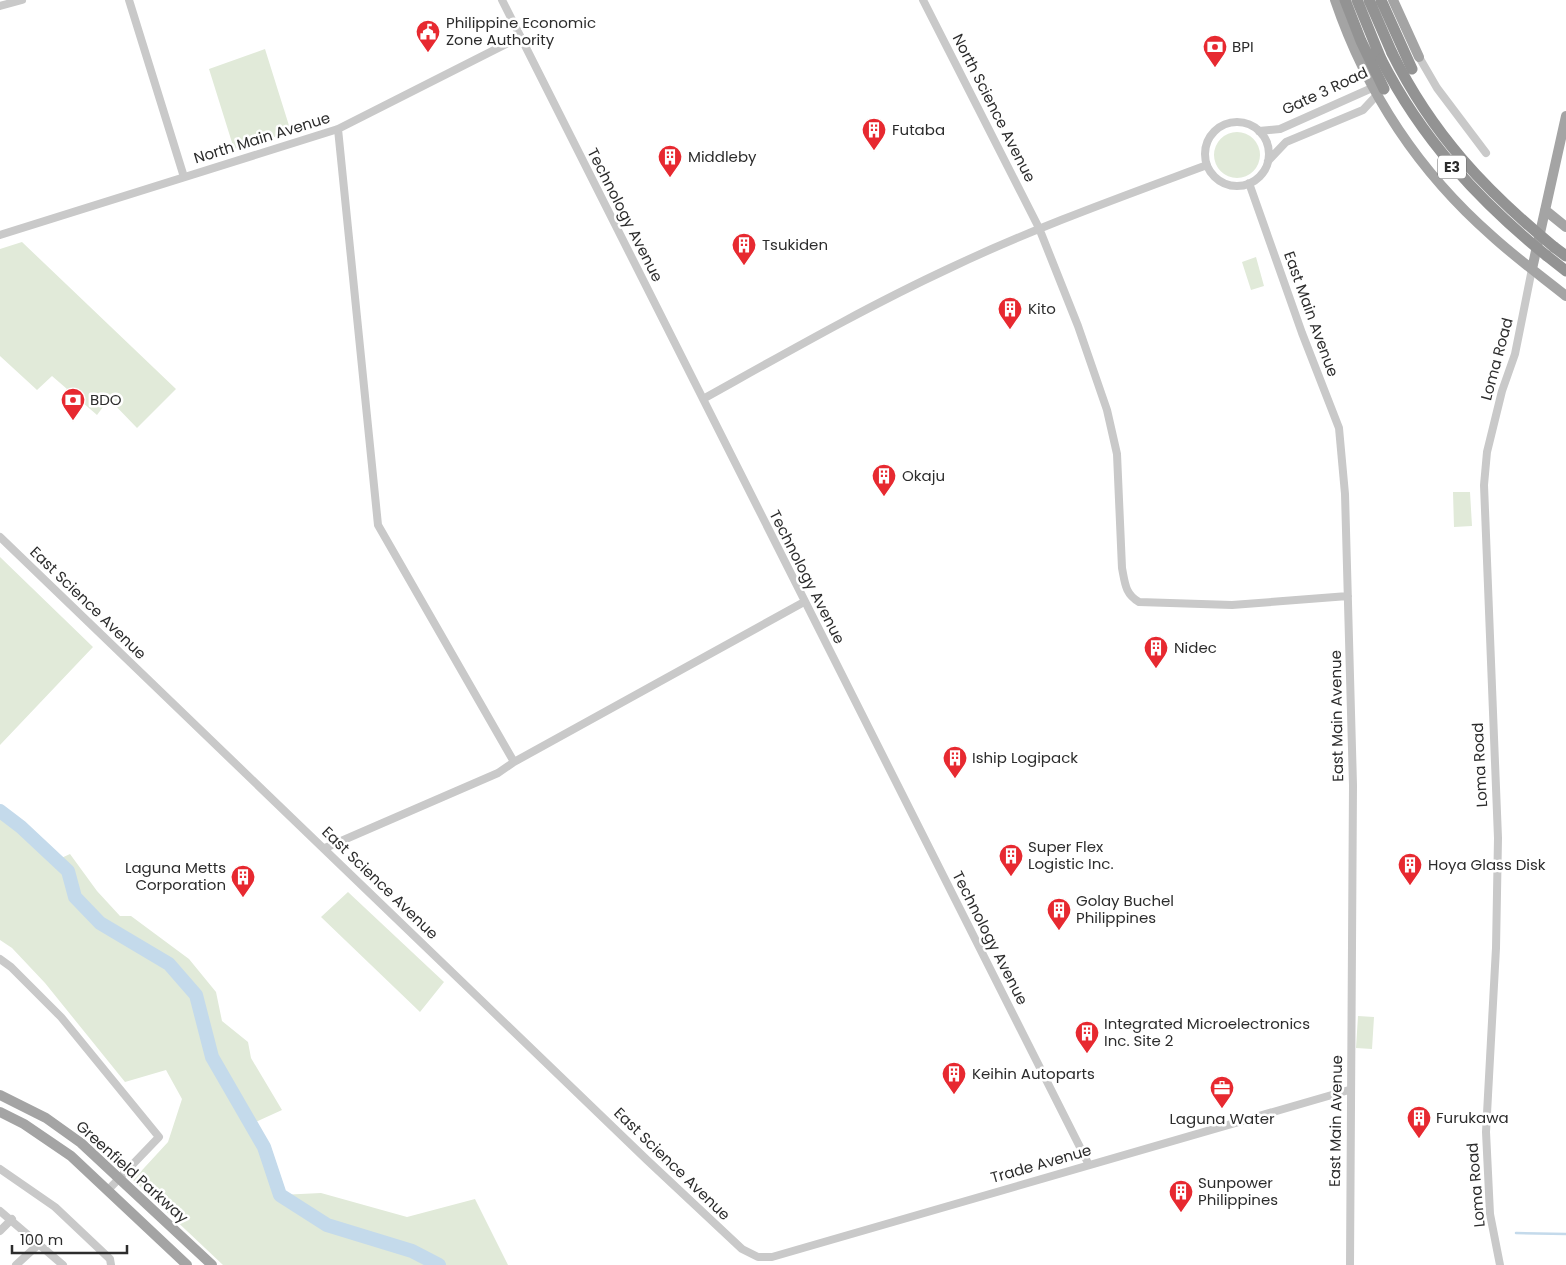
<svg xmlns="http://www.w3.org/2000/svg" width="1566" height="1265" font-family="Poppins,sans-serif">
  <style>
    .green { fill: #e1ead9 }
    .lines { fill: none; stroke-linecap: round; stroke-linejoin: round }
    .stream { stroke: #c4daeb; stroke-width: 2.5 }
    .river { stroke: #c4daeb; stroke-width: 14 }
    .minor { stroke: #c9c9c9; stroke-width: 8 }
    .major { stroke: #a4a4a4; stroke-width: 10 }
    .highway { stroke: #939393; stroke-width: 11 }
    .highway-bridge { stroke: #939393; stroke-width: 11 }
    .labels { text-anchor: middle; stroke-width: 5; stroke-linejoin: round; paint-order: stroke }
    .shield { fill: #fff; stroke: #6b6b6b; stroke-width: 1 }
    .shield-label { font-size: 14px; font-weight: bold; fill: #2c2c2c }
    .poi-label { font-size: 15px; fill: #2c2c2c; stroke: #fff; text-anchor: start }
    .street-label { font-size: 15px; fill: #2c2c2c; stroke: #fff }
  </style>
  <rect width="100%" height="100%" fill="#fff"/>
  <path class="green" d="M265,49L291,132L234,149L209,69Z
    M1214 155a23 23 0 1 1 46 0a23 23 0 1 1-46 0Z
    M22,242L176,389L137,428L109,399L97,415L52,376L37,390L0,356V249Z
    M1256,257L1264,286L1251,290L1242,262Z
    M1453,492H1470L1472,526L1454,527Z
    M0,557L93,647L0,745Z
    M0,811L57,860L70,854L97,891L120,916H131L189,959L216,992L222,1021L248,1042L251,1058L282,1110L251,1124L264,1147L280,1195L321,1193L407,1217L475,1199L508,1265H223L133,1180L168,1142L182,1099L166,1070L125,1082L45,983L12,948L0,940Z
    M348,892L444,982L420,1012L321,917Z
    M1358,1016L1374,1017L1372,1049L1356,1048Z"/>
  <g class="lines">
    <path class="stream" d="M1516,1233L1566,1234"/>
    <path class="river" d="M0,811L21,827L68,871L75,897L100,923L169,964L196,995L212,1057L264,1147L280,1195L327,1225L412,1251L439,1265"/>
    <path class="minor" d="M129,0L184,177
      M502,0L1089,1165
      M923,0L1039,228L1078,326L1107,410L1117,454L1122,568C1125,583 1125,594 1139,602L1232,605L1348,596
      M0,6L22,0
      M1419,57L1437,88L1486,153
      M1205 154a32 32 0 1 1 64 0a32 32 0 1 1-64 0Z
      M338,129L378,525L514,762L804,602
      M1259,131L1280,129L1372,88
      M1268,161L1286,142L1363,110L1376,96
      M1249,183L1302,333L1339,428L1345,494L1353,785L1350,1265
      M0,235L338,129L520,37
      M703,399C784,354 866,307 950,268C1034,228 1121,197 1207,165
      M0,537L647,1160L742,1249L758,1257H772L1349,1090
      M325,848L498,773L514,762
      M0,959L11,967L61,1017L159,1137L109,1189
      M0,1169L55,1207L110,1259L111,1265
      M0,1211L63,1265
      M0,1231L12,1219
      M16,1265L39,1244
      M1500,1265L1490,1214L1486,1132L1496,948L1498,838L1484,485L1487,452L1502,391L1515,354L1532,269"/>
    <path class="major" d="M1335,0C1366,91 1419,172 1492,236C1515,257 1541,276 1566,296
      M1393,0L1419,57
      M1545,210L1566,227
      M1532,269L1566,116
      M0,1095L46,1118L81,1143L212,1265
      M0,1112L24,1124L71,1156L187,1265"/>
    <path class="highway" d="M1345,0L1361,41L1384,89
      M1357,0L1381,59
      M1369,0L1392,53
      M1381,0L1412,69
      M1554,247L1566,256
      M1547,256L1566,271"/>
    <path class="highway-bridge" d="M1392,53C1432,134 1485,190 1554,247
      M1381,59C1421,138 1478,200 1547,256"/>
  </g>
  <defs>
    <symbol id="civic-pin" viewBox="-11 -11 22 30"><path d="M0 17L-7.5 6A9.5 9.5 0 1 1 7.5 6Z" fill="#e72930" stroke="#fff"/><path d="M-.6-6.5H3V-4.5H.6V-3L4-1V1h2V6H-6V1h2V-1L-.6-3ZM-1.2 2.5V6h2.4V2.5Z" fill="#fff"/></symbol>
    <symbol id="bank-pin" viewBox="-11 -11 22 30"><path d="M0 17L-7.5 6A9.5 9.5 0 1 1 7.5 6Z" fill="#e72930" stroke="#fff"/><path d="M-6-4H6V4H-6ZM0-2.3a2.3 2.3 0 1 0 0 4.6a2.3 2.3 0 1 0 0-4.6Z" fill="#fff"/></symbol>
    <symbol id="building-pin" viewBox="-11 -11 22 30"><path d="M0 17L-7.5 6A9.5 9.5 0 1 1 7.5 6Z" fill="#e72930" stroke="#fff"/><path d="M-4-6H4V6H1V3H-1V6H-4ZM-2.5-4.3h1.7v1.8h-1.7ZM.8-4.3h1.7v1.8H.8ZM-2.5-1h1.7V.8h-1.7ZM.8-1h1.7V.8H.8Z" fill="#fff"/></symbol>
    <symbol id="office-pin" viewBox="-11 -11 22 30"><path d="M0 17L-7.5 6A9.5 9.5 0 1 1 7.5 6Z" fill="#e72930" stroke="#fff"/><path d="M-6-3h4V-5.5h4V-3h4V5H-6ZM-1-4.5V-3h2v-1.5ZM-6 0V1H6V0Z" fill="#fff"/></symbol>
  </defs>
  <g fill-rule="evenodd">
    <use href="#civic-pin" x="414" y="18" width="28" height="38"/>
    <use href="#bank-pin" x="1201" y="33" width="28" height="38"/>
    <use href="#building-pin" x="860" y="116" width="28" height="38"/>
    <use href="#building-pin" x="656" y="143" width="28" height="38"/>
    <use href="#building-pin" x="730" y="231" width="28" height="38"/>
    <use href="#building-pin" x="996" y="295" width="28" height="38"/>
    <use href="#bank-pin" x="59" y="386" width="28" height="38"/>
    <use href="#building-pin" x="870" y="462" width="28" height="38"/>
    <use href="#building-pin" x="1142" y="634" width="28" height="38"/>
    <use href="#building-pin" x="941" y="744" width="28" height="38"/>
    <use href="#building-pin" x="997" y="842" width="28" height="38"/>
    <use href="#building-pin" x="1396" y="851" width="28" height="38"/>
    <use href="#building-pin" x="229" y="863" width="28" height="38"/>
    <use href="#building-pin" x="1045" y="896" width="28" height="38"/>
    <use href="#building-pin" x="1073" y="1019" width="28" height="38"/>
    <use href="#building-pin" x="940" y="1060" width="28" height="38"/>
    <use href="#office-pin" x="1208" y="1074" width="28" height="38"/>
    <use href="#building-pin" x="1405" y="1104" width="28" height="38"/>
    <use href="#building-pin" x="1167" y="1178" width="28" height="38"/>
  </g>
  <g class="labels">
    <rect class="shield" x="1438" y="155.5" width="28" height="23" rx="4"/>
    <g class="shield-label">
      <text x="1452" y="172">E3</text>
    </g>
    <g class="poi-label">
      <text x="446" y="28">Philippine Economic<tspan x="446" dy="17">Zone Authority</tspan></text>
      <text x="1232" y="52">BPI</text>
      <text x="892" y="135">Futaba</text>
      <text x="688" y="162">Middleby</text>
      <text x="762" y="250">Tsukiden</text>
      <text x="1028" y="314">Kito</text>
      <text x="90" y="405">BDO</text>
      <text x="902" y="481">Okaju</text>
      <text x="1174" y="653">Nidec</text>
      <text x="972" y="763">Iship Logipack</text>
      <text x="1028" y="852">Super Flex<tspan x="1028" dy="17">Logistic Inc.</tspan></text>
      <text x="1428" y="870">Hoya Glass Disk</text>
      <text x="226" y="873" text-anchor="end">Laguna Metts<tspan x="226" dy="17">Corporation</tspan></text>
      <text x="1076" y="906">Golay Buchel<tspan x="1076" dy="17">Philippines</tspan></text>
      <text x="1104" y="1029">Integrated Microelectronics<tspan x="1104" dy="17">Inc. Site 2</tspan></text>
      <text x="972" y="1079">Keihin Autoparts</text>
      <text x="1436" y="1123">Furukawa</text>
      <text x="1222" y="1124" text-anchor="middle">Laguna Water</text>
      <text x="1198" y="1188">Sunpower<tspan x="1198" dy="17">Philippines</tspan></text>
    </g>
    <g class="street-label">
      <text transform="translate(1325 91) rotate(-25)" y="5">Gate 3 Road</text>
      <text transform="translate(994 108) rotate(63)" y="5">North Science Avenue</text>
      <text transform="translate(262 138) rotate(-17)" y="5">North Main Avenue</text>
      <text transform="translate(625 215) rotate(63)" y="5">Technology Avenue</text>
      <text transform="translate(1311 314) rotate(70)" y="5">East Main Avenue</text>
      <text transform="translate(1497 359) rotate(-75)" y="5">Loma Road</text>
      <text transform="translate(807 577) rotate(63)" y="5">Technology Avenue</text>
      <text transform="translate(88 603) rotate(44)" y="5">East Science Avenue</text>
      <text transform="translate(1337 716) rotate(-91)" y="5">East Main Avenue</text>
      <text transform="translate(1480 765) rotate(-93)" y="5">Loma Road</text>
      <text transform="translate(380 883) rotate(44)" y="5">East Science Avenue</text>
      <text transform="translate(990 938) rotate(63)" y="5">Technology Avenue</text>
      <text transform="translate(1336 1121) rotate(-89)" y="5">East Main Avenue</text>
      <text transform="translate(672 1164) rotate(44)" y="5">East Science Avenue</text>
      <text transform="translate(1041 1164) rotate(-16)" y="5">Trade Avenue</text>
      <text transform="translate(132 1172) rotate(42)" y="5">Greenfield Parkway</text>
      <text transform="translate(1476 1185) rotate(-95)" y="5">Loma Road</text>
    </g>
  </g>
  <path d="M12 1245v8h115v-8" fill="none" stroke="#2c2c2c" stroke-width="2.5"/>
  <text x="20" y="1245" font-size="15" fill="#2c2c2c" stroke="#ffffff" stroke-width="4" paint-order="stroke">100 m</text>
</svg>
